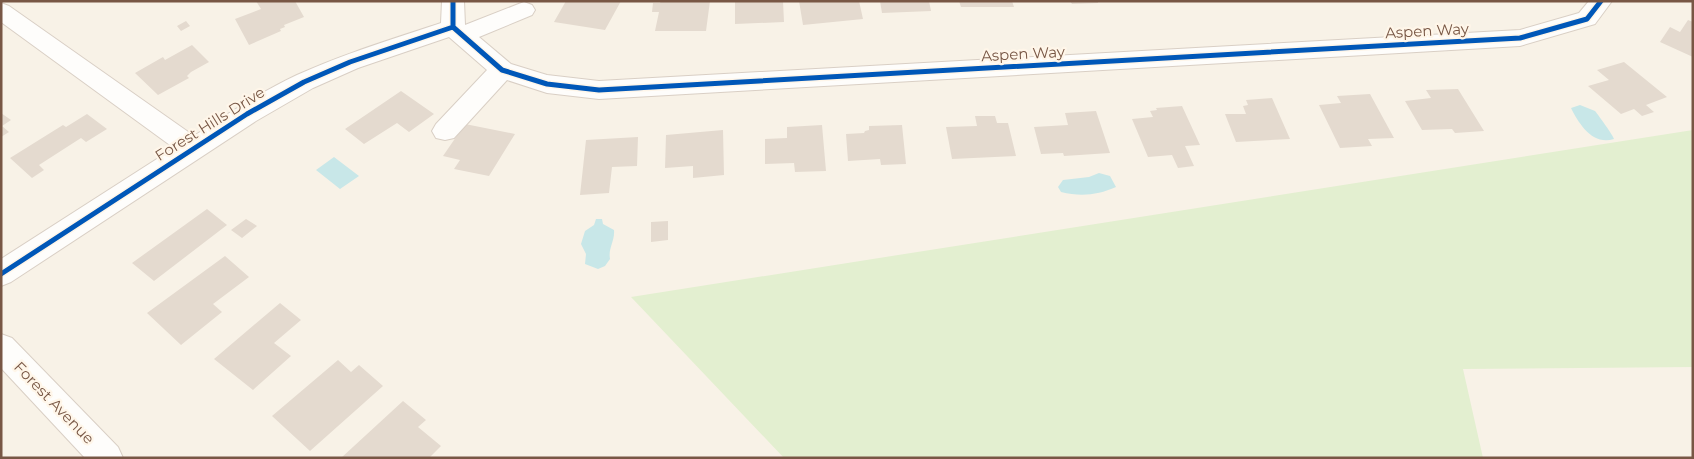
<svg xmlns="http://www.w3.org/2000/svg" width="1694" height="459" font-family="Montserrat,sans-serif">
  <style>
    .green { fill: #e3efd0 }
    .water { fill: #c8e7e8 }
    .building { fill: #e4dacf }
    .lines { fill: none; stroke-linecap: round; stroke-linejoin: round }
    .minor-casing { stroke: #d9cfc5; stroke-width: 2 }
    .minor { fill: #fefdfb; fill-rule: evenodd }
    .cycleway-casing { stroke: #fff6e9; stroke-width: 8 }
    .cycleway { stroke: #0057b8; stroke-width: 5 }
    .labels { text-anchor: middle; stroke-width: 4.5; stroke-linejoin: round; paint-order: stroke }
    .street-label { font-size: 15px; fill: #785745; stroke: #fff6e9 }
  </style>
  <rect width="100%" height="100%" fill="#f8f2e7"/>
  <path class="green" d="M1693,130V367L1463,369L1483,458H784L631,297Z"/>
  <path class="water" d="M1580,105L1595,111C1599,116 1613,135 1614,139C1593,146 1579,124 1571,108Z
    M334,157L359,176L340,189L316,170Z
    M1099,173L1110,176L1116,187C1098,195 1081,197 1061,192L1058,187L1063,180L1089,177Z
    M596,219H602L603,224L614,230C615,241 608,248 610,259L605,266L598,269L585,264L586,254L581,244L585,231L594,225Z"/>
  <path class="building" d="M256,1H295L304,17L284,25L285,27L280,29L281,31L249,45L235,19L261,9Z
    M566,1L597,2L621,1L605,30L554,22Z
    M661,1H710L706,31H655L659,12H652L653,3H660Z
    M783,1L784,22L735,24V2Z
    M799,1H859L863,19L803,25Z
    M880,1H929L931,11L882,13Z
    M959,1H1012L1014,7H961Z
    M1070,1H1098V3L1072,4Z
    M1688,20L1693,22V57L1660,42L1670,27L1680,32Z
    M186,21L190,26L181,31L177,26Z
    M192,45L209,62L191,72L187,76L189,78L158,95L135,73L163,57L165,60Z
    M1624,62L1667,97L1646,105L1654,112L1642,116L1634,109L1621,114L1588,86L1609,80L1597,70Z
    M1458,89L1484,131L1455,133L1452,129L1422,130L1405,101L1431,98L1426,90Z
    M401,91L434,114L409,132L397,123L364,144L345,129Z
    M1370,94L1394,138L1368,139L1372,146L1340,148L1319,105L1341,103L1337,96Z
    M1272,98L1290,139L1236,142L1225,114H1246L1243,106L1248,105L1246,100Z
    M1182,106L1200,145L1185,146L1194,166L1178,168L1172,155L1148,157L1132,119L1153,117L1150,111L1157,110L1156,108Z
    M1096,111L1110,153L1064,156L1063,153L1041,154L1034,127L1068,125L1065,113Z
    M1,113L11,120L2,126L9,132L1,137Z
    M87,114L107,129L86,142L81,138L39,165L44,170L32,178L10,158L63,125L66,127Z
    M975,116H995L997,123H1008L1016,156L952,159L946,127L977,126Z
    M465,124L515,134L489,176L454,169L460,160L443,156Z
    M822,125L826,171L795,172L794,163L765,164V139L787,138V127Z
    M902,125L906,164L881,165L880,159L848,161L846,134L864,133L865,131L869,130V126Z
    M723,130L724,175L693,178V166L665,168L666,135Z
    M638,137L637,166L612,167L609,193L580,195L586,140Z
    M207,209L227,225L154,281L132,263Z
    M246,219L257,226L242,238L231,230Z
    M668,221V240L651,242V222Z
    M225,256L249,277L213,304L222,312L181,345L147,313Z
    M280,303L301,320L274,343L291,356L253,390L214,359Z
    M338,360L351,372L359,365L383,386L310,451L272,416Z
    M403,401L426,420L418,427L441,446L429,458H341Z"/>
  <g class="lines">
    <defs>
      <path id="minor" d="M442,1H464L465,25L516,5L524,2L532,5L535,10L532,15L479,37L511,64L547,75L599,81L1520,30L1579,13L1589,1H1612L1595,24L1520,46L599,99L547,93L507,80L454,138L445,140L436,138L432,131L436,124L487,70L449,37L358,68L313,88L256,121L11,282L1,286V259L174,148L1,22V3L9,6L194,136C227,114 261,92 297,75C343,54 393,39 441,23Z
        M1,334L12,338L118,447L123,458H85L1,368Z"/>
    </defs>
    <use href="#minor" class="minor-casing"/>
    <use href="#minor" class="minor"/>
    <defs>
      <path id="cycleway" d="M453,27L502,70L547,84L599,90L1520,38L1587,19L1601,1
        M1,274L247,114L304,82L350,62L453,27V1"/>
    </defs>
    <use href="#cycleway" class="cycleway-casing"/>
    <use href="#cycleway" class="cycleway"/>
  </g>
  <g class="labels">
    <g class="street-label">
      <text transform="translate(1427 31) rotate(-3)" y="5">Aspen Way</text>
      <text transform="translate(1023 54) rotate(-3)" y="5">Aspen Way</text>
      <text transform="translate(210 124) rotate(-32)" y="5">Forest Hills Drive</text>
      <text transform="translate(54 403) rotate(46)" y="5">Forest Avenue</text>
    </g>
  </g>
  <rect width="1694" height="459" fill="none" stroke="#785745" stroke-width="5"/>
</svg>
